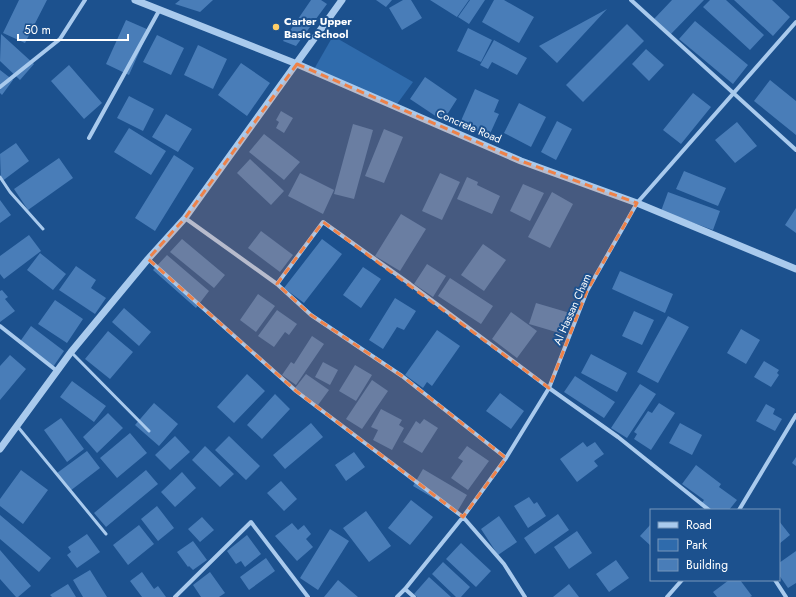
<svg xmlns="http://www.w3.org/2000/svg" width="796" height="597" font-family="Jost,sans-serif">
  <style>
    .green { fill: #2f6bac }
    .building { fill: #497db8 }
    .lines { fill: none; stroke-linecap: round; stroke-linejoin: round }
    .service { stroke: #a9caed; stroke-width: 3 }
    .minor { stroke: #a9caed; stroke-width: 4 }
    .tertiary { stroke: #a9caed; stroke-width: 7 }
    .marked { fill: #ee8249; fill-opacity: 0.2; stroke: #ee8249; stroke-width: 3; stroke-dasharray: 8 5; stroke-linejoin: round }
    .poi-dot { fill: #fece67; stroke: #1c518e; stroke-width: 1.5 }
    .labels { text-anchor: middle; stroke-width: 4; stroke-linejoin: round; paint-order: stroke }
    .poi-label { font-size: 11px; font-weight: bold; fill: #fff; stroke: #1c518e; text-anchor: start }
    .street-label { font-size: 11px; fill: #fff; stroke: #1c518e }
  </style>
  <rect width="100%" height="100%" fill="#1c518e"/>
  <path class="green" d="M333,36L413,82L397,104L313,71Z"/>
  <path class="building" d="M19,0H47L25,43L3,33Z
    M180,0H213L200,12L175,4Z
    M311,0H321L327,4L296,46L283,41Z
    M376,0H392L386,7Z
    M403,0H411L422,18L402,30L389,8Z
    M430,0H469L457,17Z
    M470,0H485L469,24L458,17Z
    M494,0H504L534,17L519,43L482,22Z
    M672,0H704L670,35L654,19Z
    M710,0H726L764,35L750,50L703,7Z
    M734,0H772L790,17L773,36Z
    M607,9L557,63L539,46Z
    M126,20L149,30L129,75L106,64Z
    M695,21L748,65L733,84L679,39Z
    M627,24L644,41L583,102L566,85Z
    M468,28L492,40L481,62L457,51Z
    M1,34L34,64L20,80L0,61Z
    M157,35L184,48L171,75L143,62Z
    M494,40L527,58L517,75L492,62L488,69L480,65Z
    M198,45L227,59L213,89L184,75Z
    M646,49L664,65L649,81L632,64Z
    M241,63L270,83L247,116L218,95Z
    M69,65L102,103L84,119L51,81Z
    M0,70L13,80L2,95L0,93Z
    M425,77L457,99L443,121L410,99Z
    M770,80L796,101V135L754,101Z
    M475,89L499,100L494,112L499,114L489,136L460,123Z
    M693,93L711,107L681,144L663,130Z
    M129,96L154,109L143,131L117,118Z
    M519,103L546,117L531,147L504,133Z
    M281,111L293,118L284,133L276,128L279,122L276,120Z
    M166,114L192,129L178,152L152,137Z
    M557,121L572,129L556,160L541,152Z
    M737,122L757,146L735,163L715,140Z
    M353,124L373,130L354,199L334,194Z
    M129,128L166,151L151,175L114,152Z
    M384,129L403,137L384,183L365,176Z
    M264,134L300,162L284,180L249,152Z
    M16,143L29,161L1,182L0,154Z
    M174,155L194,168L155,231L135,218Z
    M59,158L73,178L28,210L14,189Z
    M250,159L284,191L271,205L237,173Z
    M684,171L726,188L718,206L676,189Z
    M300,173L334,190L323,214L288,196Z
    M440,173L460,182L442,220L422,211Z
    M467,177L478,182L477,185L500,196L492,214L457,199Z
    M523,184L544,193L530,221L510,211Z
    M552,192L573,204L550,248L528,237Z
    M668,192L720,211L713,230L661,211Z
    M0,200L11,215L0,223Z
    M796,208V233L785,225Z
    M401,214L426,229L400,271L375,256Z
    M261,231L293,255L280,272L248,248Z
    M29,235L41,251L4,279L0,274V256Z
    M182,239L225,275L214,288L170,252Z
    M322,239L342,254L304,303L284,288Z
    M483,244L506,260L484,291L461,275Z
    M40,253L66,274L53,290L27,270Z
    M167,255L209,291L196,308L153,270Z
    M427,264L446,276L433,297L414,284Z
    M76,266L96,280L91,288L106,298L95,314L59,290Z
    M363,267L381,279L361,308L343,295Z
    M620,271L673,294L665,313L612,289Z
    M450,278L493,306L481,324L438,296Z
    M2,290L8,297L5,299L15,311L0,322V291Z
    M258,294L275,306L256,332L240,320Z
    M395,298L416,311L404,330L397,327L383,349L369,340Z
    M55,300L83,319L67,343L38,324Z
    M536,303L570,313L563,334L529,324Z
    M124,308L151,332L139,346L112,322Z
    M277,310L297,324L289,335L285,332L274,347L258,336Z
    M634,311L654,320L642,345L622,336Z
    M511,312L537,331L517,358L492,339Z
    M668,316L689,327L658,383L637,372Z
    M31,326L64,351L53,367L19,343Z
    M741,329L760,340L746,364L727,353Z
    M437,330L460,346L432,386L427,382L423,388L405,375Z
    M108,331L133,352L110,379L85,359Z
    M312,336L324,344L296,385L282,375L291,362L294,364Z
    M591,354L627,373L617,392L581,373Z
    M10,355L26,369L0,400V366Z
    M764,361L779,370L777,373L779,375L771,387L754,377Z
    M323,362L338,370L330,385L315,377Z
    M355,365L372,375L356,401L339,391Z
    M247,374L265,391L234,423L217,407Z
    M306,374L329,390L318,405L295,388Z
    M575,376L615,402L604,418L564,392Z
    M372,380L388,391L362,429L346,419Z
    M72,381L106,406L94,422L60,397Z
    M640,384L656,394L627,438L611,428Z
    M500,393L524,411L511,429L486,411Z
    M275,394L290,409L262,439L247,425Z
    M154,403L178,424L159,446L135,425Z
    M659,403L675,413L651,450L634,439L637,434L634,432L648,411L652,413Z
    M766,404L775,409L773,414L782,419L775,431L756,421Z
    M381,409L402,420L399,425L404,428L392,450L373,440L378,430L371,427Z
    M108,413L123,428L97,453L83,437Z
    M61,418L84,449L67,462L44,430Z
    M424,419L438,428L422,453L403,442L416,421L420,424Z
    M311,423L323,437L285,469L273,455Z
    M680,423L702,435L692,455L669,443Z
    M130,433L147,453L117,478L100,458Z
    M175,436L190,452L170,470L155,455Z
    M229,436L260,466L246,480L215,450Z
    M583,442L587,447L595,442L604,454L594,461L598,466L577,482L560,459Z
    M205,446L234,474L220,487L192,460Z
    M467,446L489,461L468,490L451,478L463,461L458,458Z
    M87,451L100,468L70,491L57,473Z
    M354,452L365,467L346,481L335,465Z
    M796,457V466L792,463Z
    M696,465L721,484L719,487L737,500L729,510H710L701,504L704,500L682,484Z
    M423,469L467,495L457,512L413,486Z
    M21,470L48,490L23,524L0,506V499Z
    M146,470L158,484L106,527L94,513Z
    M182,472L196,488L175,507L161,492Z
    M281,481L297,499L284,511L267,493Z
    M529,497L534,504L537,502L546,516L528,528L514,506Z
    M411,500L433,517L410,545L388,528Z
    M157,506L174,528L158,541L141,519Z
    M366,511L391,546L369,562L343,528Z
    M558,514L569,530L535,554L524,538Z
    M0,515L51,558L39,572L0,539Z
    M499,516L517,542L498,555L481,529Z
    M202,517L214,530L200,542L188,529Z
    M779,521L790,535L779,544Z
    M292,523L298,530L304,525L311,534L306,539L313,547L297,561L275,536Z
    M651,524V546L640,536Z
    M139,525L154,544L128,565L113,545Z
    M330,529L349,541L318,590L300,578Z
    M577,531L592,553L569,569L554,547Z
    M87,534L100,552L77,568L67,555L71,552L68,547Z
    M247,535L261,554L245,567L241,561L236,564L227,551Z
    M193,541L207,560L193,570L189,566L188,567L177,552Z
    M461,543L491,571L476,587L446,559Z
    M0,550L31,586L18,597H16L0,579Z
    M796,551V583L788,588L779,575V563Z
    M266,558L275,571L249,590L240,577Z
    M616,560L629,578L609,592L596,574Z
    M443,562L470,587L461,597H456L432,574Z
    M90,570L107,597H83L73,580Z
    M142,572L154,589L158,586L166,597H142L130,581Z
    M210,572L225,593L219,597H201L193,585Z
    M429,577L451,597H417L414,594Z
    M338,580L358,597H324Z
    M729,580H740L752,596L750,597H717L713,592Z
    M68,584L76,597H52L50,595Z
    M569,584L579,597H553Z"/>
  <g class="lines">
    <path class="service" d="M0,177L10,192L43,229
      M71,352L149,431
      M18,427L106,534"/>
    <path class="minor" d="M631,0L796,150
      M0,87L60,39L85,0
      M89,138L160,9
      M185,218L277,284L311,315L402,376L506,458
      M148,259L296,391L463,517L504,564L525,597
      M277,284L323,222L410,284L549,388L618,437L709,510
      M0,326L57,371
      M739,510L796,415
      M775,580L786,597
      M405,589L414,597
      M175,597L251,522L308,597
      M397,597L405,589L463,517L506,458L549,388L587,291L637,203L796,22
      M667,597L682,580"/>
    <path class="tertiary" d="M135,0L297,64L521,161L637,203L796,269
      M0,449L71,352L148,259L185,218L342,0"/>
  </g>
  <path class="marked" d="M297,64L521,161L637,203L587,291L549,388L323,222L277,284L311,315L402,376L506,458L463,517L296,391L148,259L185,218Z"/>
  <circle class="poi-dot" cx="276" cy="27" r="4"/>
  <g class="labels">
    <g class="poi-label">
      <text x="284" y="25">Carter Upper<tspan x="284" dy="13">Basic School</tspan></text>
    </g>
    <g class="street-label">
      <text transform="translate(469 126) rotate(23)" y="4">Concrete Road</text>
      <text transform="translate(572 309) rotate(-66)" y="4">Al Hassan Cham</text>
    </g>
  </g>
  <rect x="650" y="509" width="130" height="72" fill="#1c518e" stroke="#7797bb"/>
  <rect x="658" y="522" width="20" height="6" fill="#a9caed" stroke="#7797bb"/>
  <text x="686" y="529" font-size="12" fill="#ffffff">Road</text>
  <rect x="658" y="539" width="20" height="12" fill="#2f6bac" stroke="#7797bb"/>
  <text x="686" y="549" font-size="12" fill="#ffffff">Park</text>
  <rect x="658" y="559" width="20" height="12" fill="#497db8" stroke="#7797bb"/>
  <text x="686" y="569" font-size="12" fill="#ffffff">Building</text>
  <path d="M18 34v6h110v-6" fill="none" stroke="#ffffff" stroke-width="2"/>
  <text x="24" y="34" font-size="12" fill="#ffffff" stroke="#1c518e" stroke-width="3" paint-order="stroke">50 m</text>
</svg>
